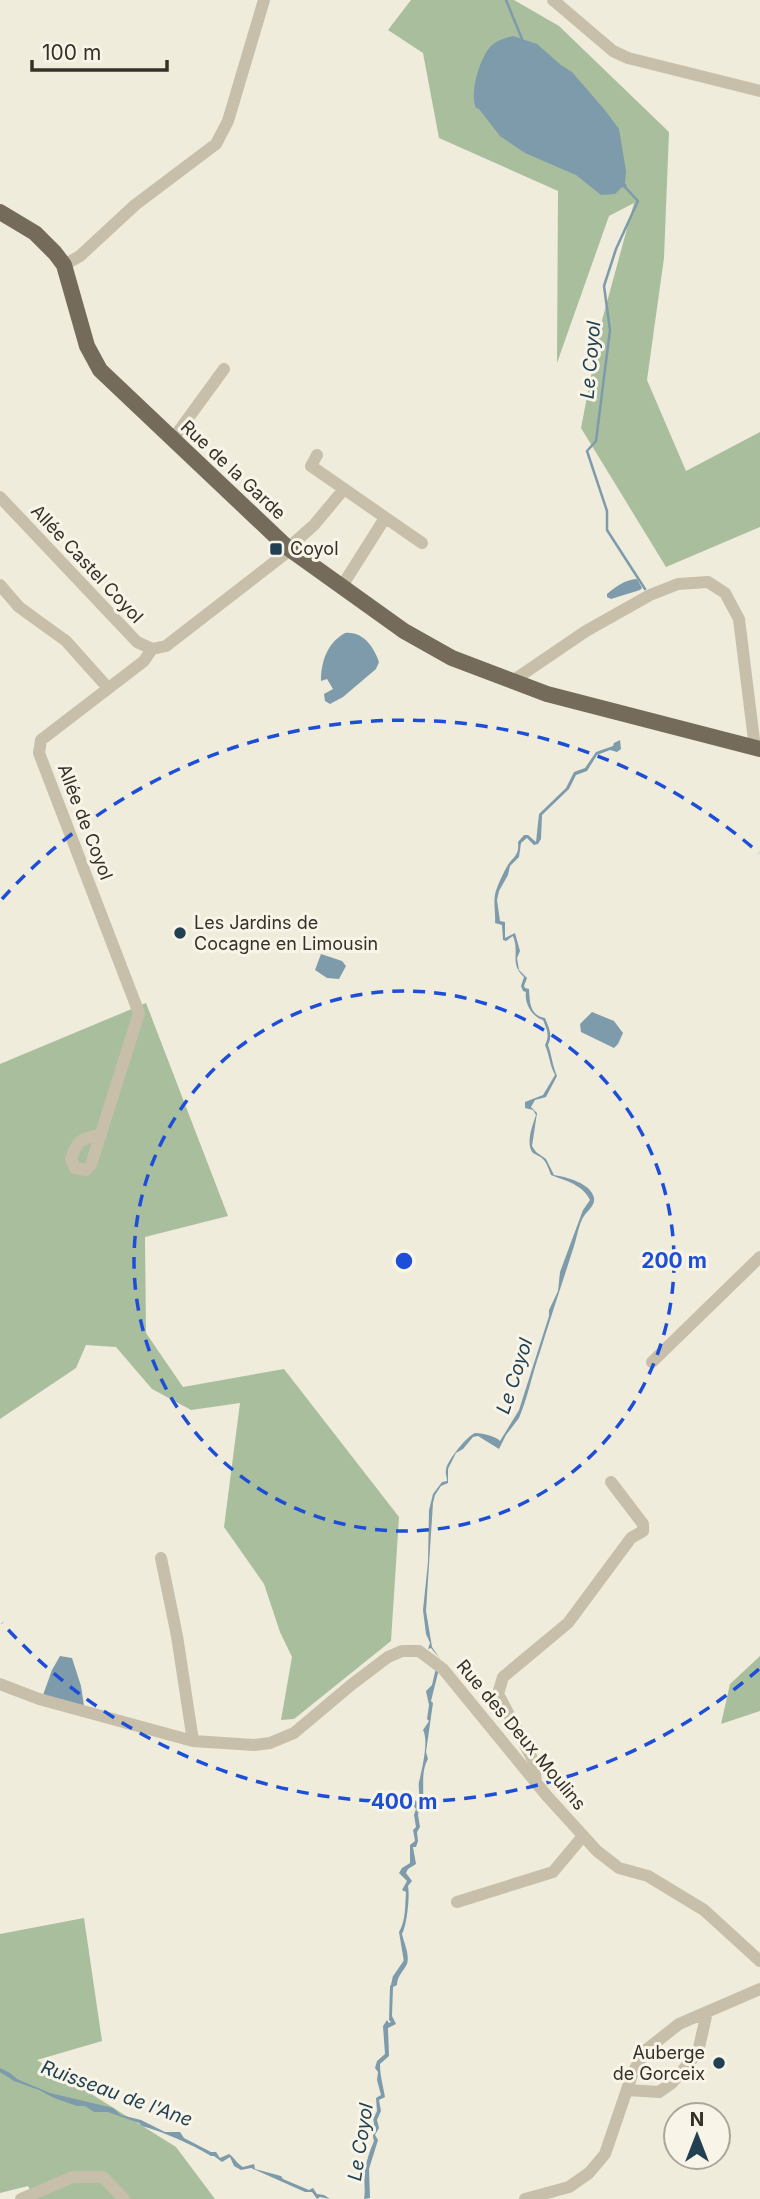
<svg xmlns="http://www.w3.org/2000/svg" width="760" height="2199" font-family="Inter,sans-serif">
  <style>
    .green { fill: #a9be9d }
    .water { fill: #7d9bab }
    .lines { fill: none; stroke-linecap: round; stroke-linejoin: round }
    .stream { stroke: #7d9bab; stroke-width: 2.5 }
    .minor { stroke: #c7bfa9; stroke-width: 12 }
    .major { stroke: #756b5a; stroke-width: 16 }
    .ring { fill: none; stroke: #1d4ed8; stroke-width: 3.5; stroke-dasharray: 12 9 }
    .poi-dot { fill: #214153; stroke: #f8f5e8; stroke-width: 2.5 }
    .labels { text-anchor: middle; stroke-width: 6; stroke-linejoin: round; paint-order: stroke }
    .street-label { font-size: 18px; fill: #353028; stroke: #f8f5e8 }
    .poi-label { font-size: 18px; fill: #353028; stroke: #f8f5e8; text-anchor: start }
    .water-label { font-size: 19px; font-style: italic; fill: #214153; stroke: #f8f5e8 }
    .centre { fill: #1d4ed8; stroke: #f8f5e8; stroke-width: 3.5 }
    .ring-label { font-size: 21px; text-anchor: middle; font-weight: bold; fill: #1d4ed8; stroke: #f8f5e8; stroke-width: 6; stroke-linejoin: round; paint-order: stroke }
  </style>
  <rect width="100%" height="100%" fill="#f0ecdc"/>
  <path class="green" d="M411,0H514L559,26L669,132L664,258L647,380L686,471L760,432V527L666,567L581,428L601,324L634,203L609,216L557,363L558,191L439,138L423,53L388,30Z
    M146,1003L228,1216L145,1237L146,1333L183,1387L284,1369L399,1517L391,1641L294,1719L281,1720L292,1657L280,1632L264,1584L224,1527L240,1403L191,1410L152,1389L116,1347L86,1345L76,1368L0,1419V1064Z
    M760,1656V1711L721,1724L730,1684Z
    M84,1918L102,2041L37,2060L176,2147L215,2199H35L28,2186L0,2193V1934Z"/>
  <path class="water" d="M513,36L537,44L561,65L572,72L604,109L619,129L626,171L625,183L627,186L624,188L622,187L615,194L601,195L576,175L525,153L500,136L479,109L476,108C469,94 480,56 492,45C498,40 505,38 513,36Z
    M637,579L642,588L640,590L611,599L607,597V594C617,586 624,580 637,579Z
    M345,633C363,631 374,647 379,662L376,669L343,697L330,704L325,701L324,694L333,689L327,679L321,681C321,662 327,643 345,633Z
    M620,740L621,749L617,752L610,750L597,755L587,771L576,775L569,789L542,815L541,839L538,844L534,845L527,838L521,843L519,857L510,866L508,875L499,891L497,900L500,921L505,922V938L515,933L520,951L517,958L519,970L527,978L524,986L525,988L529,989C530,1001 529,1015 545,1018C549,1028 553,1035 548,1045C552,1056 552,1064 557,1076L546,1097L535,1100L531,1107L537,1113L532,1146L536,1152L546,1159L554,1175C566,1177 591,1183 594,1198C595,1206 588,1210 584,1216C579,1223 577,1237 574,1246C563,1281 551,1316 540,1352C532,1374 528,1397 519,1418L506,1435L499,1449L478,1436L473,1437L463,1449L456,1453L448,1469V1483L441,1486L435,1495L433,1503L426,1611L432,1647L440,1659L431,1648L428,1649L430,1643L426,1634L423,1610L428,1562L429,1510L433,1494L442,1482L447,1481C447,1477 445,1473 446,1470C446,1462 469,1433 476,1433C483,1433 497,1437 500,1441L519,1410L549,1316V1310L558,1291L560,1272L583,1210L590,1200C582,1184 566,1181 551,1175C549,1170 547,1163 543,1159C540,1156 536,1155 533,1153C525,1144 533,1124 536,1115L533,1110L525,1108V1102L543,1095L555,1075C549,1063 550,1057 545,1045C550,1035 547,1030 543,1020C532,1017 524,1003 526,992L523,991L521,986L524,977C509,963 520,953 513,936L506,941L503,940L502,925L495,923C496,912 492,899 497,888C499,882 506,867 510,862C516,855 519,853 518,842L524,835H528L536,842L539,814L566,788L574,772L585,768L596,752L613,746L614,743Z
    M321,954L342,961L346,966L339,979L327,978L315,970Z
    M592,1012L614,1021L623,1033L618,1044L614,1048L581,1032L580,1024Z
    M60,1656L72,1658L81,1686L84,1706L43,1695L52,1670Z
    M436,1668L439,1669L431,1701L433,1703L426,1752L428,1759C421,1771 424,1786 423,1798L426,1801L424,1809L419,1808L418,1815L420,1827L417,1832L418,1841L416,1847H413L416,1864L408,1869L406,1873L412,1881L408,1886C410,1895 407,1926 402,1934C404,1943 410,1955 407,1964C403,1972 397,1976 397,1985L393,1987L392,2016L396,2024L388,2028L389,2056L380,2064C380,2076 383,2085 385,2097L379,2100L381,2111L377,2120L379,2128L375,2135L378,2140L369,2169L370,2198L364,2199C366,2189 363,2179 365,2169C367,2159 370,2150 374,2141C371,2133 376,2126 373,2119L377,2111L376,2098L381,2095L377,2080L378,2072L375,2068L377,2061L385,2054L383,2026L387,2020L389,2023L391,2022L389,2020L390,1986L394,1983V1977L404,1962L399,1932C406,1921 405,1904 406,1892L402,1890L407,1881L399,1873L402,1868L410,1863V1845L415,1841L413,1830L416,1827L414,1815L416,1809L411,1803L415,1800L422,1806V1802L419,1800C420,1794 418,1788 419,1782C422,1769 429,1741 423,1730L429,1721L427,1719L429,1705L426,1691L432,1685Z
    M0,2068L10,2073L17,2079L50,2093L113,2108L121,2115L141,2120L165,2132H180L184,2138L211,2152H216L220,2158L229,2154C235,2158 236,2163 243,2167L254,2164L255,2169L281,2176L283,2179L309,2190L313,2188L317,2194L324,2195L330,2199L320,2197L317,2199L312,2192H305L251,2168L241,2170L234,2166L230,2157L222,2162L214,2156H211C189,2143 166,2133 142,2126L139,2123L108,2112H94L85,2106H77L54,2098L39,2090L14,2081L0,2072Z"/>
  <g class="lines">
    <path class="stream" d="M506,0L522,39
      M624,186L638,201L616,249L604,286L610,330L596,441L587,451L607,511V530L645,589
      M392,1986L394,1977L405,1961"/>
    <path class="minor" d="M553,0L613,51L628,58L760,91
      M64,265L80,256L135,205L216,144L228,121L264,0
      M173,439L224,369
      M317,455L311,466L422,543
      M0,497L137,642L152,649
      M288,548L314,525L344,489
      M0,585L19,607L66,641L108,688
      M342,586L385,518
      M511,682L586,631L650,595L678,584L708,582L725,593L739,619L754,740L753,748
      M101,1135C83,1137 76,1141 71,1159L75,1168L86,1170L91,1165L139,1013L39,753L41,740L144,661L152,649L166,646L290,550
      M652,1362L760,1257
      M161,1558L177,1636L193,1741
      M0,1684L39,1699L193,1741L254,1745L270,1743L294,1733L351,1685L388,1657L402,1651H419L443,1669L547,1796L597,1851L619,1868L648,1876L704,1910L760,1961
      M536,1783L534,1762L498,1694L503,1677L568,1623L631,1538L643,1531V1524L611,1482
      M457,1902L553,1872L583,1836
      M627,2090L659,2092L672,2083L698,2052L707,2012
      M21,2199L73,2177H103L124,2199
      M525,2199L569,2187L589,2173L605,2154L633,2072L646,2050L679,2024L760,1989"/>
    <path class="major" d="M0,212L35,233L55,253L64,265L87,346L100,370L288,548L404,631L452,658L547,694L760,749"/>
  </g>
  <g class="ring">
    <circle cx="404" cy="1261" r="270"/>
    <path d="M759 1669A541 541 0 0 1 2 1623M2 899A541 541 0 0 1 759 853"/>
  </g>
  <g class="poi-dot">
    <rect x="269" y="542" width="14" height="14" rx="3.5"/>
    <circle cx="180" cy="933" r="7"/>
    <circle cx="719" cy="2063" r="7"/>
  </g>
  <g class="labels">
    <g class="street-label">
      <text transform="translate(233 470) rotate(43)" y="6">Rue de la Garde</text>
      <text transform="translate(87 564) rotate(47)" y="6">Allée Castel Coyol</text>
      <text transform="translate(85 822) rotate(69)" y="6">Allée de Coyol</text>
      <text transform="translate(521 1735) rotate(50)" y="6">Rue des Deux Moulins</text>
    </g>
    <g class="poi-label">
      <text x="290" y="555">Coyol</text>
      <text x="194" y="929">Les Jardins de<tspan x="194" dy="21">Cocagne en Limousin</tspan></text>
      <text x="705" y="2059" text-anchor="end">Auberge<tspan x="705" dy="21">de Gorceix</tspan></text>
    </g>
    <g class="water-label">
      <text transform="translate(590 360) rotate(-85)" y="7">Le Coyol</text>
      <text transform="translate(514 1376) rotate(-72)" y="7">Le Coyol</text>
      <text transform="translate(117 2093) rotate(20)" y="7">Ruisseau de l'Ane</text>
      <text transform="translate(360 2142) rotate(-81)" y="7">Le Coyol</text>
    </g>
  </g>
  <circle cx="404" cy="1261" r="10" class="centre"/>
  <g class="ring-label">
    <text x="674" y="1268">200 m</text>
    <text x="404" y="1809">400 m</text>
  </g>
  <g transform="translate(697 2136)"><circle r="33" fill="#f8f5e8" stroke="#aaa69b" stroke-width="2"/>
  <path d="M0-5L12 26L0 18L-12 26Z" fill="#214153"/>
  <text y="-10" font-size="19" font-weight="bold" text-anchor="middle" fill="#353028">N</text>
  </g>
  <path d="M32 60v10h135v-10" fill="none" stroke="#353028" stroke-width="3.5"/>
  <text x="42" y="60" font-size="21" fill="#353028" stroke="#f8f5e8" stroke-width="5" paint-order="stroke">100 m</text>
</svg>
